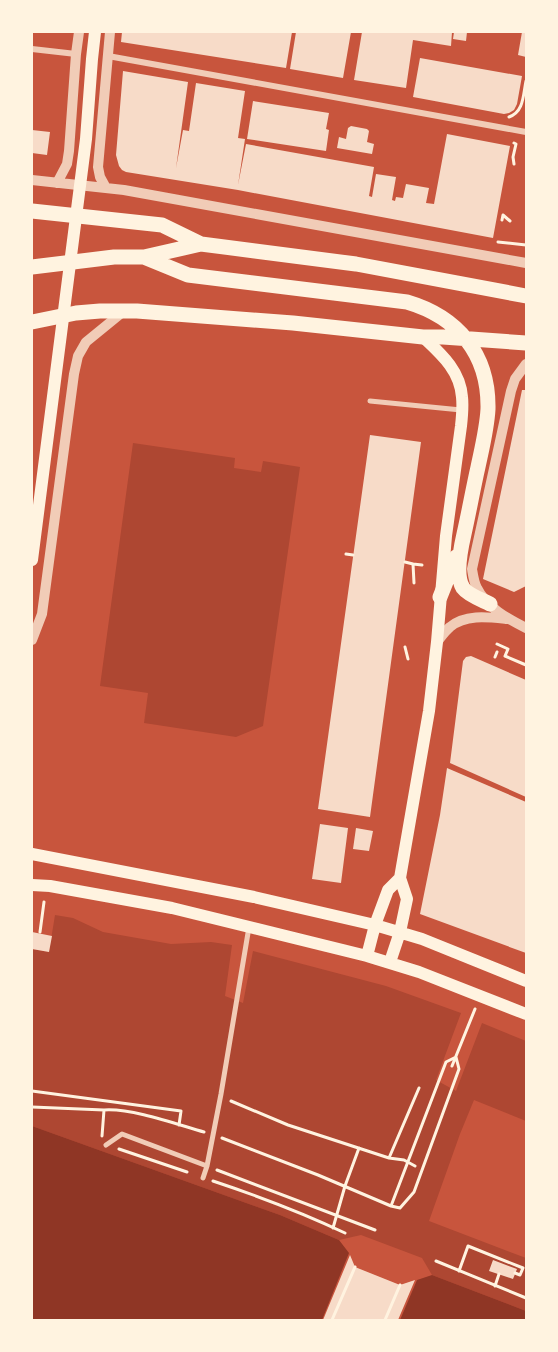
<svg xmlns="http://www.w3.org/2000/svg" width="558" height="1352" font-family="Barlow,sans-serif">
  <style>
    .green { fill: #ae4732 }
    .water { fill: #8f3625 }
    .building { fill: #f7dbc8 }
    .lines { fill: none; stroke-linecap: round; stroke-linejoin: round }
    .path { stroke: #fff3e0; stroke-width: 3 }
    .pedestrian { stroke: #f1ccb7; stroke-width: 5 }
    .minor { stroke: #f1ccb7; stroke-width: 6 }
    .tertiary { stroke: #f1ccb7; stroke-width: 10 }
    .secondary { stroke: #fff3e0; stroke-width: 12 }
    .trunk { stroke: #fff3e0; stroke-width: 15 }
  </style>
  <rect width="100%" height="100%" fill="#c8553d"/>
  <path class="green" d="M133,443L235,458L234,468L261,472L263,461L300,467L263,726L236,737L144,723L148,693L100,686Z
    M55,915L73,918L103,932L171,944L211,942L232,945L225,996L243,1003L253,951L386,986L461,1013L436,1080L456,1091L482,1023L526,1041V1121L474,1100L460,1134L429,1221L526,1258V1311L432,1275L422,1258L361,1235L339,1240L280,1215L32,1126V949L49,952Z"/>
  <path class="water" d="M32,1126L280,1215L339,1240L349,1253L322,1320H32Z
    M432,1275L526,1311V1320H400L417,1280Z"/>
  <path class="building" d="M122,32H292L286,68L121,42Z
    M296,32H351L343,78L290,69Z
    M362,32H452L451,46L413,40L406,88L354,80Z
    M454,32H467L466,41L453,39Z
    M522,32H526V57L518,55Z
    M420,58L522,76L517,104L514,110L509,113L504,114L413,97Z
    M123,71L188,82L176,168L183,130L189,131L196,83L245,91L238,138L245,139L238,185L246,144L374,167L369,196L372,197L376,174L396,177L392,200L395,201L396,197L403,198L406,184L429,188L426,203L434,204L447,134L510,146L493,238L238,190L126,172L122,170L119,166L116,155Z
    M253,101L329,113L326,129L329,130L326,151L247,139Z
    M351,126L367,129L369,131L367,142L374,144L372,154L337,148L339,137L346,139L348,128Z
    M32,130L50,132L47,155L32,153Z
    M522,390H526V586L514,592L483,579Z
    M370,435L421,442L370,817L318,809Z
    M471,656L526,680V797L450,763L463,661L466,657Z
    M447,768L526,802V953L420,914L440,815Z
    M320,824L348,828L341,883L312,879Z
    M356,828L373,831L369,851L353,849Z
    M32,932L52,936L49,952L32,949Z
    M350,1255L355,1267L400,1285L415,1280L398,1320H323Z
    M493,1260L517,1269L513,1279L489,1271Z"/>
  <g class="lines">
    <path class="path" d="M509,117C524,112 523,95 526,81
      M514,164L513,157L516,144L514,143
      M502,220L503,215L510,221
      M498,242L526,245
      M346,554L353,555
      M405,562L413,564
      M414,583L413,564L422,565
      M497,644L508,649L505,656L526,665
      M405,647L408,659
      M495,657L497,652
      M40,932L44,902
      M452,1066L475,1009
      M32,1091L181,1111L179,1125
      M231,1101L288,1125L389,1158L404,1160L415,1166
      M32,1107L104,1110L102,1136
      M104,1110C132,1108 176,1124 204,1132
      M222,1138L318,1175L391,1206L400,1208L414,1192L459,1069L456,1057
      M119,1149L187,1172
      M389,1158L419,1088
      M217,1170L375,1230
      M213,1181C258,1196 303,1213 345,1233
      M391,1206L446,1062L456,1057
      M333,1228L345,1186L359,1148
      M436,1261L526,1298
      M459,1271L468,1246L523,1268L520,1275L515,1273
      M495,1286L499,1274
      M332,1320L355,1267
      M385,1320L400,1285"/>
    <path class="pedestrian" d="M370,401L461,410
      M106,1145L122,1134L207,1166
      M203,1178L207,1166L221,1094L249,927"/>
    <path class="minor" d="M32,49L76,54
      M108,56L526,132"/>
    <path class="tertiary" d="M32,180L124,190L526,263
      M57,183L67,164L69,151L76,54L79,32
      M106,188L100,177L98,167L110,32
      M526,364L515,379L511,391L472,569C473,575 474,583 477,588C486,607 508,619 526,628
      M32,640L42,614L74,374L78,356L86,342L124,311
      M437,642C441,637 445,631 450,627C465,614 488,617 507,619"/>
    <path class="secondary" d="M32,560L86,139L92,59L95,32
      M32,854L254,897L375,925L422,939L526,981
      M32,885L50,886L172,908L367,956L419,972L526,1014
      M367,956L375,925L388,890L400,878
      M390,962L400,932L407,899L400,878L429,711L437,642L446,536L461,426C462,417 463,406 462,397C460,370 441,354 423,337"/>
    <path class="trunk" d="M32,211L162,225L201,244
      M144,257L188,275L407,302C458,317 489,354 488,409C487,428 482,448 478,467C473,489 469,512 464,534C461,547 455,576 463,588C468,595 482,600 490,604
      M32,267L114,257H144L201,244L356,264L526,296
      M32,322L76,313L100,311H137L293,323L423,337H443L526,343
      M440,597L456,557"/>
  </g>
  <rect width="558" height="1352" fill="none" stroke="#fff3e0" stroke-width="66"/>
</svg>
